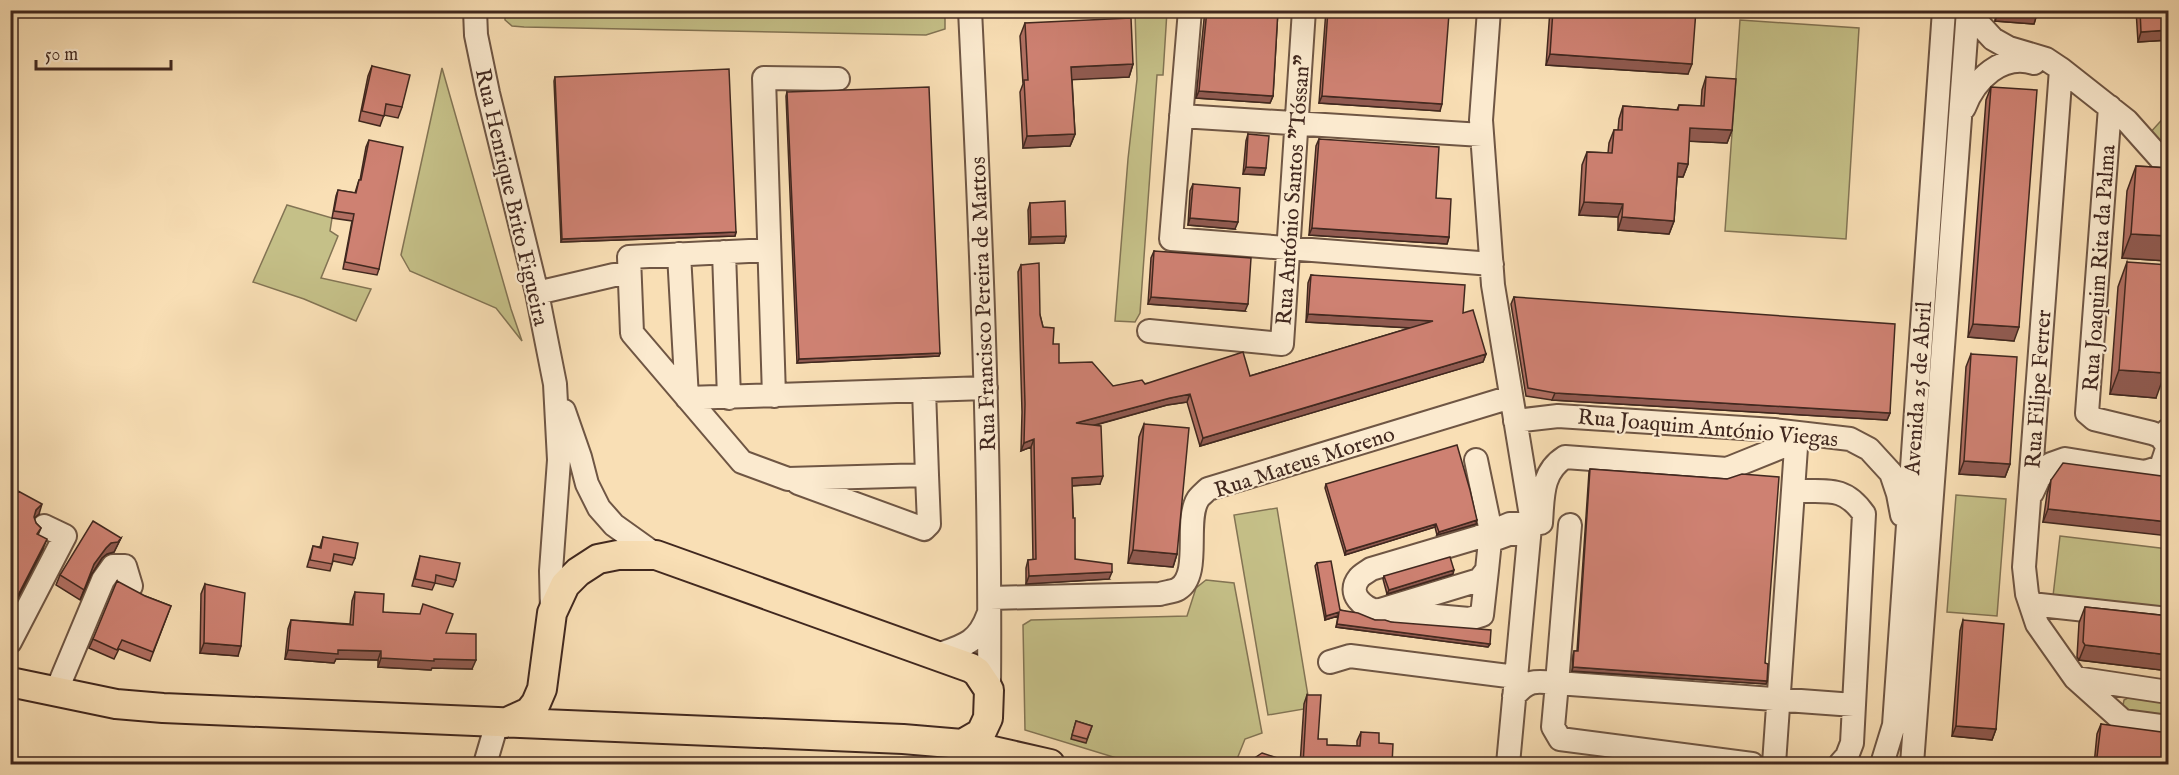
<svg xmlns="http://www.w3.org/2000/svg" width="2179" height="775" font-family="'IM FELL English',serif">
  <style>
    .green { fill: #c5c088; stroke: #837454; stroke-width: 1.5 }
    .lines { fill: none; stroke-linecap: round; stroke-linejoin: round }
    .minor-casing { stroke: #6f5644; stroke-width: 26 }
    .major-casing { stroke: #41281f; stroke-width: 32 }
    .minor { stroke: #fbeacf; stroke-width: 22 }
    .major { stroke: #f9dfb5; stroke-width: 28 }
    .wall { fill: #b16f62; stroke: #41281f; stroke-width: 1.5 }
    .shaded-wall { fill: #905a50; stroke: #41281f; stroke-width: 1.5 }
    .building { fill: #ce8172; stroke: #41281f; stroke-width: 1.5 }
    .labels { text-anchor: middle; stroke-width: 4.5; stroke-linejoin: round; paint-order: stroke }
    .street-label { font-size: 22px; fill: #41281f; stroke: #fbeacf }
  </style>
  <rect width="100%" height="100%" fill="#f9dfb5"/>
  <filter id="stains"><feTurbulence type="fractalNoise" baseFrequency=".00333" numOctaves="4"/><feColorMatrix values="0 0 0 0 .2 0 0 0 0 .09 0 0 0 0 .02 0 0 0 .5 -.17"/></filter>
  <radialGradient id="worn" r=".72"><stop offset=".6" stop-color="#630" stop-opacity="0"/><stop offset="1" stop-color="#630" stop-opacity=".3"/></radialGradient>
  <path class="green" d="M505,11L945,10V29L926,35L524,27L512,26L505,20Z
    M1135,11H1167L1163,75H1157L1140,313L1135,322L1115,321L1128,159L1137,79Z
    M1740,20L1859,28L1846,239L1725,231Z
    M442,68L511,309L522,341L496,308L410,271L401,255Z
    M2168,113V157L2149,134Z
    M287,205L332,218L330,231L338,236L321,278L371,289L356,321L304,299L253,282Z
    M1956,495L2006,499L1997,616L1947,612Z
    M1277,508L1310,708L1268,715L1234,515Z
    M2060,536L2168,549V610L2053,596Z
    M1206,580L1234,583L1262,733L1245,739L1235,764H1136L1025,730L1023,625L1031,620L1187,616L1196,588Z
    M2130,697L2168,703V716L2128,710L2123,705L2124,700Z"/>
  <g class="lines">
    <defs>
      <path id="minor" d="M475,10L476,35L488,93L537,293L555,384L559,460L551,571L552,611
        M970,10C981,237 991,463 989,690
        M1190,10L1171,239L1492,264
        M1489,10L1481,120L1493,285L1531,516L1508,764
        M1968,12L1993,39L2009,48L2046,59L2061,69L2127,121L2168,167
        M2061,69L2024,567L2027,594L2037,624L2075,678L2123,721L2168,727
        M2110,107L2087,413L2094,419L2152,433L2160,436L2167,445
        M1964,108C1975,79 2002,53 2034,63
        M1181,116L1482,135
        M769,250L629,257L632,333L742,462L788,479L927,475L924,390
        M724,252L729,398
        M679,254L687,398
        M537,293L614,275H629
        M1149,331L1282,344L1304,10
        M774,396L764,78L838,79
        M687,398L986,388
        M564,411L580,457L587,484L599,508L614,525L656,555
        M1515,421L1558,416L1774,430L1850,439L1869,449L1891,473L1898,494L1902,515
        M1476,460L1491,532L1490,541
        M798,483L924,529L929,524L927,475
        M1794,491C1826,492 1844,485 1864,514L1852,743L1847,756L1840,764
        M2032,493L2039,478L2051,464L2065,459L2145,472L2161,467L2167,449L2168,430
        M1541,523C1543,497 1541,472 1565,457L1727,469L1784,446L1797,433
        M1570,525L1557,683L1854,705
        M1529,534H1509L1490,541L1487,570L1479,580L1377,611C1364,608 1346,594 1359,578C1361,575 1367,572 1371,569L1479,537L1510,524L1531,523
        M990,598L1160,594C1165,592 1173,592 1178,589C1202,575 1184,521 1198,499C1200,496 1205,492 1208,489L1511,397
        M2031,604L2168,619
        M1391,612L1469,619L1482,615L1487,570
        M10,642L65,536L44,526
        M937,655C963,646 978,643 988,615
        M1330,662L1350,656L1516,677
        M2075,678L2168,692
        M56,692L103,580L113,566H125L131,586
        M1514,696C1529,679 1535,681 1557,683L1553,727L1560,739L1752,764
        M485,764L497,723
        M1774,764L1797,433
        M1882,764L1894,725L1944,10
        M1912,764L1968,10"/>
      <path id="major" d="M10,682L116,704L163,708L903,739L962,744L1050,764
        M505,723L529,712L536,703L542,689L552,613L565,585L578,572L598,559L618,555H656L971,668L977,672L989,690L988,718L981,733L962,744"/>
    </defs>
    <use href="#minor" class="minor-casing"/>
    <use href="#major" class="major-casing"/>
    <use href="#minor" class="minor"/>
    <use href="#major" class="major"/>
  </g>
  <path class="wall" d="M1205,10H1278L1273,96L1270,103L1196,98Z
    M1326,10H1400L1440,111L1319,103Z
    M1550,10H1696L1688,74L1546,65Z
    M1996,10H2038L2034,24L1995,21Z
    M2136,10H2169V40L2138,42Z
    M1025,23L1133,64L1129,77L1072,79L1075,134L1070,146L1023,148L1020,92L1023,84L1020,36Z
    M372,66L402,107L398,118L384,115L380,126L359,121L368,76Z
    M555,77L736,232L735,236L561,242L554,81Z
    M1706,77L1732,130L1727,143L1689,141L1688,164L1683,177H1677L1674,221L1669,234L1618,230V217L1579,215L1582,165L1587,152L1608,153L1609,143L1614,130H1618L1619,119L1623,106L1677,110L1679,105L1701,106L1702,90Z
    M1991,87L2014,341L1968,337L1986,100Z
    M787,92L940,353L939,356L797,363L786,96Z
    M1248,134L1264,175L1243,174L1246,141Z
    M1319,139L1436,198L1449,237L1447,244L1309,235L1316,146Z
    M369,140L379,269L377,275L343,269L352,221L332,218L336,196L338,190L355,193L359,180H360L366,147Z
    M2136,166L2169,168V258L2167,261L2122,258L2127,191Z
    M1193,184L1235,229L1188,225L1190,191Z
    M1030,203L1066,236L1064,243L1029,244L1028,210Z
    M1154,251L1245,311L1148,304L1151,258Z
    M2127,262L2156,398L2110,394L2118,287Z
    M1021,265L1040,315L1043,327L1053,344L1059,363L1113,386L1250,376L1410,328L1306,322L1308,283L1311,275L1463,313L1486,354L1483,362L1200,446L1187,402L1167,405L1096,425L1100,484L1072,486L1075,559L1109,579L1026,584V568L1028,560H1033L1031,447L1021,451L1022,412L1018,272Z
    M1514,297L1890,413L1887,420L1552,400L1526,396L1511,304Z
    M1971,354L2010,464L2005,477L1959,474L1966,367Z
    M1144,424L1177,554L1173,567L1128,563L1139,437Z
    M1590,469L1727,479L1765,663L1767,681L1766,684L1572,671L1573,655L1574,651H1577L1589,472Z
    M2169,477L2043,522L2047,494L2051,480Z
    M1326,484L1476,524L1437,535L1435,527L1345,555L1325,488Z
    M10,505L39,514L34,518L36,523L41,528L38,535L43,549L11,611Z
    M323,537L355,558L352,565L333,561L330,571L307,567L313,546L320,547Z
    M121,538L114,552L107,554L102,558L91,575L80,600L56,585L60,575Z
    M420,556L456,580L453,587L435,583L432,590L412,586Z
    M1317,563L1340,610L1375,620L1391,622L1490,644L1488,647L1336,627L1338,616L1325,620L1315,566Z
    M1453,574L1387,594L1383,579L1384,576Z
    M205,584L238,656L200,653L201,594Z
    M355,592L383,612L446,633L472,669L432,668L431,670L378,667V660L336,659L334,663L285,659L288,629L291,620L350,624L352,601Z
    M145,596L171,606L150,661L119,649L114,659L89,648L93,639Z
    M2085,607L2169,616V671L2079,660L2077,657L2079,623Z
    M1963,620L1996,729L1992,740L1952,736L1960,631Z
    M1307,695L1318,739L1327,745L1357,746V741L1361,732L1379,743L1392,765H1300L1304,704Z
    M1076,721L1092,726L1086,743L1071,739Z
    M2101,724L2169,765H2094L2097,734Z"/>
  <path class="shaded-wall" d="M1999,11L2037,14L2034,24L1995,21Z
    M2169,30V40L2138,42L2141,32Z
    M1550,54L1692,64L1688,74L1546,65Z
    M1133,64L1129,77L1067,80L1071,67Z
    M1199,91L1273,96L1270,103L1196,98Z
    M1322,96L1442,104L1440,111L1319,103Z
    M1690,128L1732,130L1727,143L1685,141Z
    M1075,134L1070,146L1023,148L1027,136Z
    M1678,163L1688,164L1683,177L1673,176Z
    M1246,167L1266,168L1264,175L1243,174Z
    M1584,202L1623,204L1618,217L1579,215Z
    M1622,217L1674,221L1669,234L1618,230Z
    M1190,218L1238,222L1235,229L1188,225Z
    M1312,228L1449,237L1447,244L1309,235Z
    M736,232L735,236L561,242L562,239Z
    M2131,234L2169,236V258L2167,261L2122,258Z
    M1066,236L1064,243L1029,244L1031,237Z
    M1151,297L1248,304L1245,311L1148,304Z
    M1308,314L1433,321L1430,329L1306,322Z
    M1973,324L2019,327L2014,341L1968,337Z
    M940,353L939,356L797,363L799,359Z
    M1486,354L1483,362L1200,446L1203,438Z
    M2119,370L2165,373L2156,398L2110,394Z
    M1555,393L1890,413L1887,420L1552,400Z
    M1190,394L1187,402L1167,405L1073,431L1076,423L1170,398Z
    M1034,439L1031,447L1021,451L1024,443Z
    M1964,461L2010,464L2005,477L1959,474Z
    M1103,476L1100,484L1069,486L1072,478Z
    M42,504L39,514L32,520L36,510Z
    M2048,509L2169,522V536L2043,522Z
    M1477,520L1476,524L1437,535L1439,532Z
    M1436,524L1435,527L1345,555L1346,551Z
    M121,538L114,552L107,554L102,558L91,575L80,600L94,564L106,548L111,543Z
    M47,539L43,549L11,611L15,601Z
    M1133,550L1177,554L1173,567L1128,563Z
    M1454,570L1453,574L1387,594L1389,590Z
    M1112,572L1109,579L1026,584L1029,576Z
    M1339,612L1338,616L1325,620L1326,616Z
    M1337,624L1490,644L1488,647L1336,627Z
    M204,643L241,646L238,656L200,653Z
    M2085,645L2169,655V671L2079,660Z
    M288,650H338L381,651L378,660L336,659L334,663L285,659Z
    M381,658L434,659L476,660L472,669L432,668L431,670L378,667Z
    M1573,667L1767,681L1766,684L1572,671Z
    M1956,726L1996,729L1992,740L1952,736Z"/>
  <path class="building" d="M1207,10H1278L1273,96L1199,91Z
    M1328,10H1400L1449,14L1442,104L1322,96Z
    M1553,10H1696L1692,64L1550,54Z
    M1999,10H2038L2037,14Z
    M2140,10H2169V30L2141,32Z
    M1131,18L1133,64L1071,67L1075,134L1027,136L1024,80H1028L1025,23Z
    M372,66L410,75L402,107L386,104L384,116L362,111Z
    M729,69L736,232L562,239L555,77Z
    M1706,77L1736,79L1732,130L1690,128L1688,164L1678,163L1674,221L1622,217L1623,204L1584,202L1587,152L1612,153L1614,130H1622L1623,106L1678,110L1679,105L1704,106Z
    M929,87L940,353L799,359L787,92Z
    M1991,87L2037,90L2019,327L1973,324Z
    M1248,134L1269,136L1266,168L1246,167Z
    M1319,139L1439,147L1436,198L1451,199L1449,237L1312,228Z
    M369,140L403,147L379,269L345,262L354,214L334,211L338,190L356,193L359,180H361Z
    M2136,166L2169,168V236L2131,234Z
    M1193,184L1240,188L1238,222L1190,218Z
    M1065,201L1066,236L1031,237L1030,203Z
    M1154,251L1251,258L1248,304L1151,297Z
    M2127,262L2169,265V326L2165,373L2119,370Z
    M1039,263L1040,315L1043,327L1054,328L1053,344H1059V363L1092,362L1113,386L1142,380L1145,384L1243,352L1250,376L1433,321L1308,314L1311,275L1465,285L1463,313L1473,310L1486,354L1203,438L1190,394L1170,398L1076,423L1101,426L1103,476L1072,478L1073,518H1075V559L1112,564V572L1029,576L1028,560L1036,559L1034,439L1024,443L1025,404L1021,265Z
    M1514,297L1895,324L1890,413L1555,393L1528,388Z
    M1971,354L2017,357L2010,464L1964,461Z
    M1144,424L1189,428L1177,554L1133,550Z
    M1457,445L1470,490L1477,520L1439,532L1436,524L1346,551L1326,484Z
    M2063,463L2169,477V522L2048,509L2051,480Z
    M1590,469L1727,479L1742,474L1779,477L1765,663L1768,664L1767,681L1573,667L1574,651H1578Z
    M18,491L42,504L36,510L34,517L36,523L41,528L37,534L47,539L15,601L10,599V529L14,522L10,520V505Z
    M93,521L121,538L118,542L111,543L106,548L94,564L84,590L60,575Z
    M323,537L358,543L355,558L334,554L332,564L310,560L313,546L321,548Z
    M420,556L460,563L456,580L436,575L435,583L415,579Z
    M1450,557L1454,570L1389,590L1384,576Z
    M1331,561L1340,610L1358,613L1375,620H1385L1391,622L1491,630L1490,644L1337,624L1339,612L1326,616L1317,563Z
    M117,581L145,596L171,606L153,652L122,640L117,650L93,639Z
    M205,584L245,593L241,646L204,643Z
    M355,592L384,594L383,612L420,614L423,604L453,614L446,633L476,634V660L434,659V661L381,658V651L338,650V654L288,650L291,620L353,625Z
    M2085,607L2169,616V655L2085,645L2083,642Z
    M1963,620L2004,624L1996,729L1956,726Z
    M1307,695H1321L1318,739H1327V745L1360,746L1361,732L1379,733V743L1393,744L1392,765H1303Z
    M1076,721L1092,726L1087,739L1072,735Z
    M2101,724L2169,733V765H2096Z
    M1262,753L1299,765H1249L1250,761Z
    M1457,760L1490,765H1456Z
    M399,763L417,765H399Z"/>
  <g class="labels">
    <g class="street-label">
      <text transform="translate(1292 190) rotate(-86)" y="8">Rua António Santos "Tóssan"</text>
      <text transform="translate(513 197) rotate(77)" y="8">Rua Henrique Brito Figueira</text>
      <text transform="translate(2098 268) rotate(-86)" y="8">Rua Joaquim Rita da Palma</text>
      <text transform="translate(982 304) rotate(-92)" y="8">Rua Francisco Pereira de Mattos</text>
      <text transform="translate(1917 388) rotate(-86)" y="8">Avenida 25 de Abril</text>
      <text transform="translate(2037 389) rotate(-86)" y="8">Rua Filipe Ferrer</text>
      <text transform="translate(1708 427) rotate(5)" y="8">Rua Joaquim António Viegas</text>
      <text transform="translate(1304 461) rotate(-18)" y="8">Rua Mateus Moreno</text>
    </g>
  </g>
  <rect width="2179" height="775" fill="none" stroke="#f9dfb5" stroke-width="36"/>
  <rect x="12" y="12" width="2155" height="751" fill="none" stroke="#41281f" stroke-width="3"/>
  <rect x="18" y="18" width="2143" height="739" fill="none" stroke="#41281f" stroke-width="1.5"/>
  <path d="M36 60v9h135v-9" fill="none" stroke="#41281f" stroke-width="3"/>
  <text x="45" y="60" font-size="18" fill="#41281f" stroke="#fbeacf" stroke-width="4.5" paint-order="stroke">50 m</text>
  <rect width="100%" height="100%" filter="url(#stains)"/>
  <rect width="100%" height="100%" fill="url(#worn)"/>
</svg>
